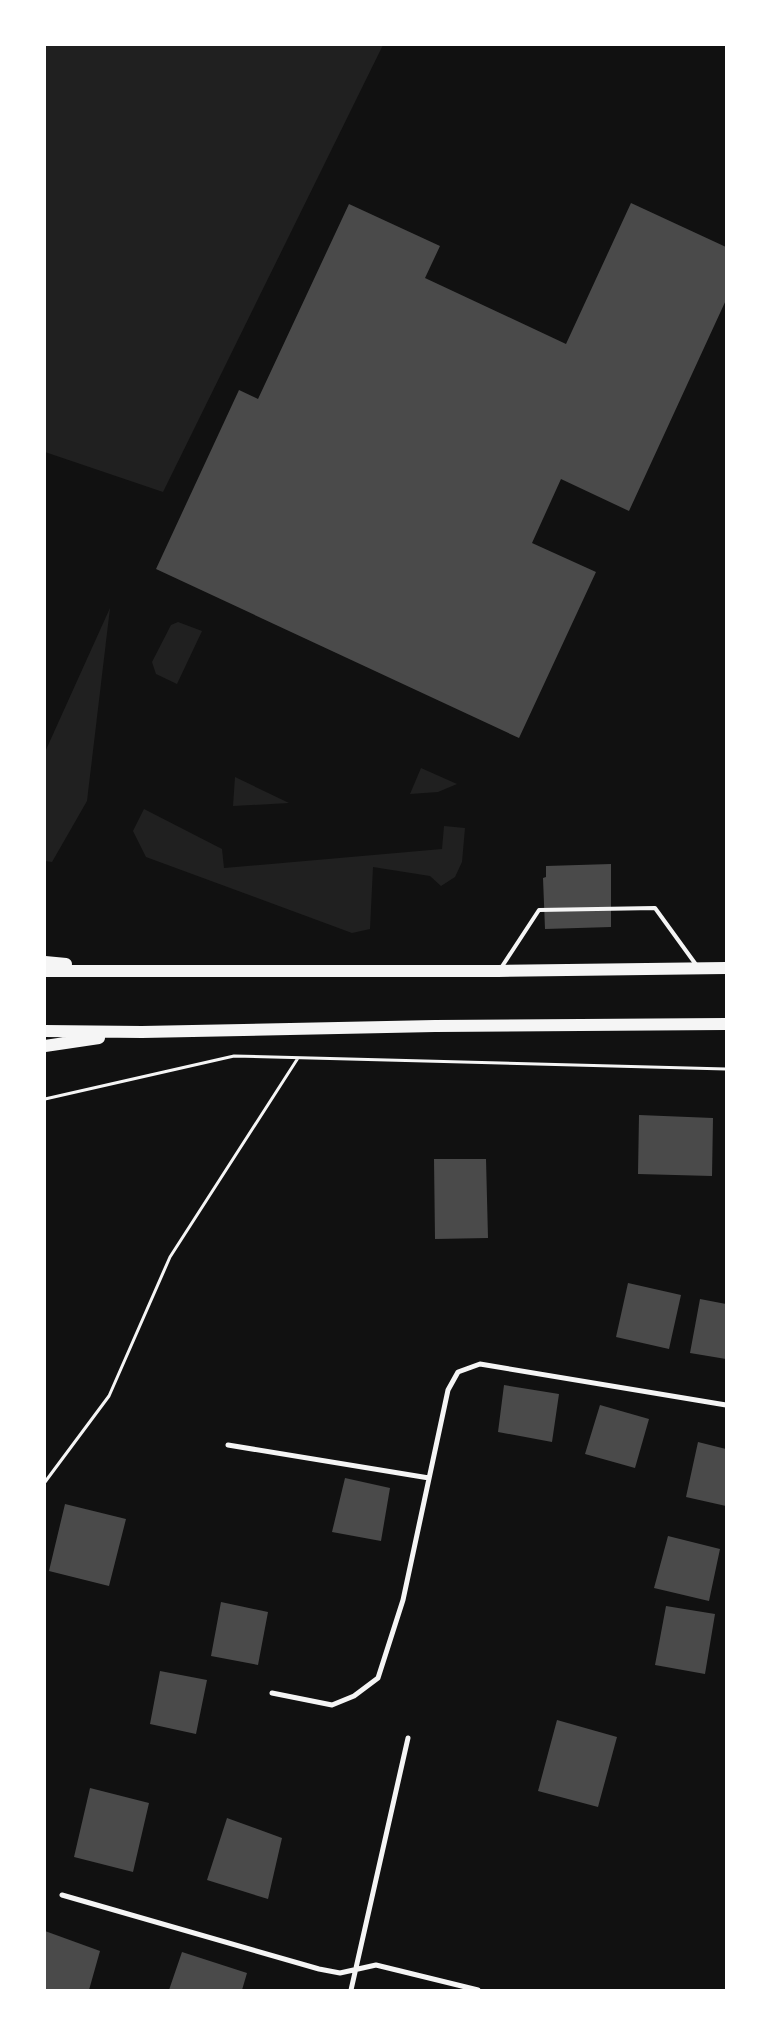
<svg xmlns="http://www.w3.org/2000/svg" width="771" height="2035" font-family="Bitter,serif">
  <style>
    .green { fill: #202020 }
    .building { fill: #4a4a4a }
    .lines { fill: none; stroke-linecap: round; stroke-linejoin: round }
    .path { stroke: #f5f5f5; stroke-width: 3 }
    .service { stroke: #f5f5f5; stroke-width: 4 }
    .minor { stroke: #f5f5f5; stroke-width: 5 }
    .primary { stroke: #f5f5f5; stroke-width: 12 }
  </style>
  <rect width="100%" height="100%" fill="#111"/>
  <path class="green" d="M45,45H383L163,492L45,452Z
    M110,608L87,801L52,862L45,861V752Z
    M178,622L202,631L177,684L156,674L152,662L171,625Z
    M421,768L457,784L438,792L410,794Z
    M235,777L289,803L233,806Z
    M144,809L222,849L224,868L442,849L444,826L465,828L462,862L455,877L441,886L430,876L373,867L370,929L352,933L146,857L133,831Z"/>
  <path class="building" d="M631,203L726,247V300L629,511L561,479L532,543L596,572L519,738L156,569L239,390L258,399L349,204L440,246L425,278L566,344Z
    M611,864V927L545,929L543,878L546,877V866Z
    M639,1115L713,1118L712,1176L638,1174Z
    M434,1159H486L488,1238L435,1239Z
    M628,1283L681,1295L669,1349L616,1337Z
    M700,1299L726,1304V1359L690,1353Z
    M504,1385L559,1394L552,1442L498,1432Z
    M600,1405L649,1419L635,1468L585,1454Z
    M698,1442L726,1449V1506L686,1497Z
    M345,1478L390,1488L381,1541L332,1532Z
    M65,1504L126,1519L109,1586L49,1571Z
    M668,1536L720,1549L709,1601L654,1588Z
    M221,1602L268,1612L258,1665L211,1656Z
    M666,1606L715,1614L705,1674L655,1665Z
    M160,1671L207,1680L196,1734L150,1724Z
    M557,1720L617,1737L598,1807L538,1791Z
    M90,1788L149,1803L133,1872L74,1857Z
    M227,1818L282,1838L268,1899L207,1880Z
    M45,1931L100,1951L89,1990H45Z
    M182,1952L247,1973L242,1990H169Z"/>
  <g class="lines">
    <path class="path" d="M45,1099L234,1056L726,1069
      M45,1482L109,1396L170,1257L298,1058"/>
    <path class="service" d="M501,968L539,910L655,908L697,966"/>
    <path class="minor" d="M228,1445L429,1478
      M272,1693L332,1705L354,1696L378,1678L403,1600L448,1390L458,1372L480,1364L726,1405
      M62,1895L319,1969L340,1973L376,1965L478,1990
      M351,1990L408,1738"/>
    <path class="primary" d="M45,962L66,964
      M45,971H498L726,968
      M45,1031L142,1032L435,1026L726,1024
      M45,1046L99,1038"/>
  </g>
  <rect width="771" height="2035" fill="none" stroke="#ffffff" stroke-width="92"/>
</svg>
